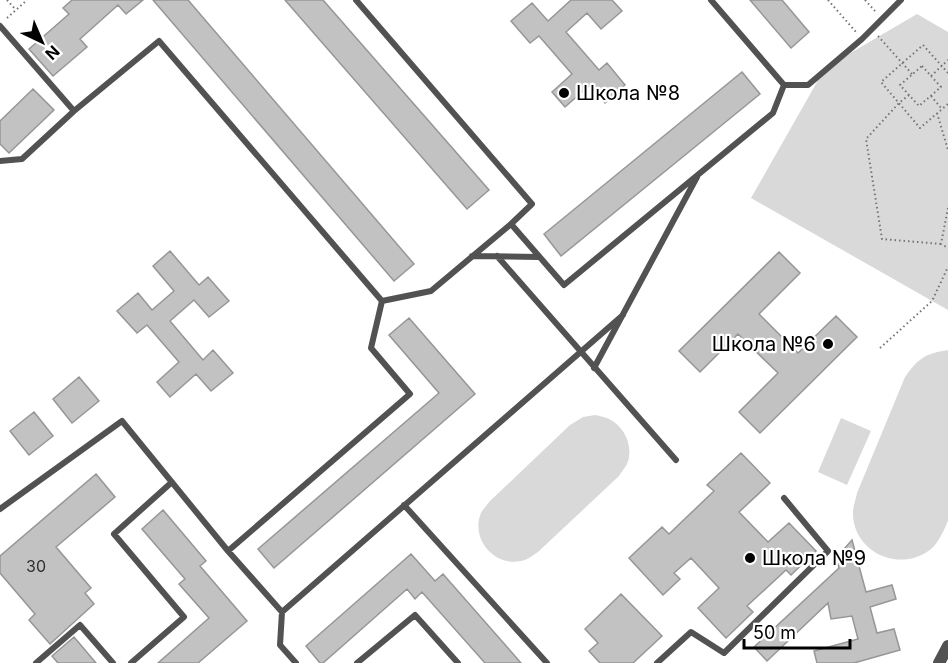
<svg xmlns="http://www.w3.org/2000/svg" width="948" height="663" font-family="Inter,sans-serif">
  <style>
    .green { fill: #d9d9d9 }
    .building { fill: #c2c2c2; stroke: #969696; stroke-width: 1.5 }
    .lines { fill: none; stroke-linecap: round; stroke-linejoin: round }
    .path { stroke: #747474; stroke-width: 2; stroke-dasharray: 1.5 3; stroke-linecap: butt }
    .service { stroke: #525252; stroke-width: 6 }
    .minor { stroke: #525252; stroke-width: 12 }
    .poi-dot { fill: #000; stroke: #fff; stroke-width: 2 }
    .labels { text-anchor: middle; stroke-width: 4.5; stroke-linejoin: round; paint-order: stroke }
    .number-label { font-size: 16px; fill: #303030 }
    .poi-label { font-size: 20px; fill: #000; stroke: #fff; text-anchor: start }
  </style>
  <rect width="100%" height="100%" fill="#fff"/>
  <path class="green" d="M917,14L948,32V310L751,198L825,68Z
    M948,350V521C944,530 939,542 931,549C900,574 852,552 853,512C853,506 856,499 857,493L905,377C919,358 924,354 948,350Z
    M595,415C600,416 605,417 609,419C625,427 634,447 627,464C625,468 621,472 619,476L538,552C533,555 528,560 521,561C495,567 470,539 481,513C483,509 487,505 490,501L570,425L583,417Z
    M841,418L871,431L847,485L818,472Z"/>
  <path class="building" d="M72,0H143L126,14L118,5L80,39L87,47L53,76L29,49L69,14L63,8Z
    M153,0H188L414,264L394,281Z
    M285,0H323L489,190L467,209Z
    M571,0H612L622,11L601,29L587,13L566,32L599,70L607,63L625,85L605,103L590,85L565,107L552,92L572,74L539,36L530,43L511,21L532,3L548,21Z
    M750,0H782L809,32L791,48Z
    M742,72L760,94L561,256L544,234Z
    M33,89L54,110L9,153L0,144V121Z
    M170,251L199,285L208,277L229,301L209,317L194,300L170,321L203,360L213,350L233,373L211,391L196,374L170,397L157,382L179,362L147,325L137,333L117,311L138,293L152,310L174,291L153,266Z
    M779,252L800,273L759,314L798,353L836,316L857,337L760,433L739,412L778,373L738,334L700,372L679,351Z
    M409,318L475,394L274,568L258,549L439,393L389,335Z
    M79,377L99,401L72,423L53,399Z
    M34,412L53,436L29,455L10,431Z
    M741,453L770,483L739,512L768,542L789,523L816,551L791,575L786,570L747,606L753,612L726,638L698,608L719,588L691,558L674,573L680,579L663,595L629,558L662,527L669,534L714,491L707,485Z
    M96,474L115,497L56,547L91,588L85,593L94,604L50,644L29,620L35,614L0,573V556Z
    M163,510L206,561L200,566L247,621L198,663H158L209,618L179,584L185,579L142,529Z
    M852,540L866,592L892,585L896,599L870,607L877,633L894,629L900,650L854,663H817L814,651L858,639L852,616L831,619L828,603L767,661L754,647L839,568L836,558Z
    M411,554L435,581L443,574L521,663H485L422,592L415,599L407,589L323,663H320L306,646Z
    M621,594L662,636L633,663H600L589,651L598,643L585,629Z
    M74,637L96,663H58L52,656Z"/>
  <g class="lines">
    <path class="path" d="M7,0L16,10
      M828,0L856,32
      M865,0L875,11
      M7,18L27,0
      M878,36L912,74
      M922,66L941,87L919,106L900,85Z
      M948,73L923,45L881,82L920,128L948,104
      M931,76L948,60
      M909,95L899,103L866,139L882,239L941,244
      M931,96L942,109
      M937,113L948,150
      M948,208L941,244L948,248
      M880,348L932,301L948,267"/>
    <path class="service" d="M356,0L532,204L511,224L564,285L773,113L784,85H808L862,39L901,0
      M711,0L784,85
      M0,26L74,111L159,41L382,301L431,291L511,224
      M0,161L22,159L74,111
      M472,256L539,257
      M497,256L676,460
      M594,368L697,177
      M404,505L547,663
      M0,509L122,421L228,551
      M282,612L623,315
      M36,663L80,625L113,663
      M131,663L184,617L114,534L172,482
      M296,663L280,645L282,612L228,551L410,394L371,348L382,301
      M357,663L415,615L458,663
      M657,663L691,632L724,653L828,551L784,498"/>
    <path class="minor" d="M939,663L948,646"/>
  </g>
  <g class="poi-dot">
    <circle cx="564" cy="93" r="6"/>
    <circle cx="828" cy="344" r="6"/>
    <circle cx="750" cy="558" r="6"/>
  </g>
  <g class="labels">
    <g class="number-label">
      <text x="36" y="572">30</text>
    </g>
    <g class="poi-label">
      <text x="576" y="100">Школа №8</text>
      <text x="816" y="351" text-anchor="end">Школа №6</text>
      <text x="762" y="565">Школа №9</text>
    </g>
  </g>
  <g transform="translate(42 42) rotate(136)" stroke="#ffffff" stroke-width="4.5" paint-order="stroke">
  <path d="M0-4.5L10 22L0 15L-10 22Z" fill="#000000"/>
  <text y="-9" font-size="16" font-weight="bold" text-anchor="middle" fill="#000000">N</text>
  </g>
  <path d="M744 639v9h106v-9" fill="none" stroke="#000000" stroke-width="3"/>
  <text x="753" y="639" font-size="18" fill="#000000" stroke="#ffffff" stroke-width="4.5" paint-order="stroke">50 m</text>
</svg>
